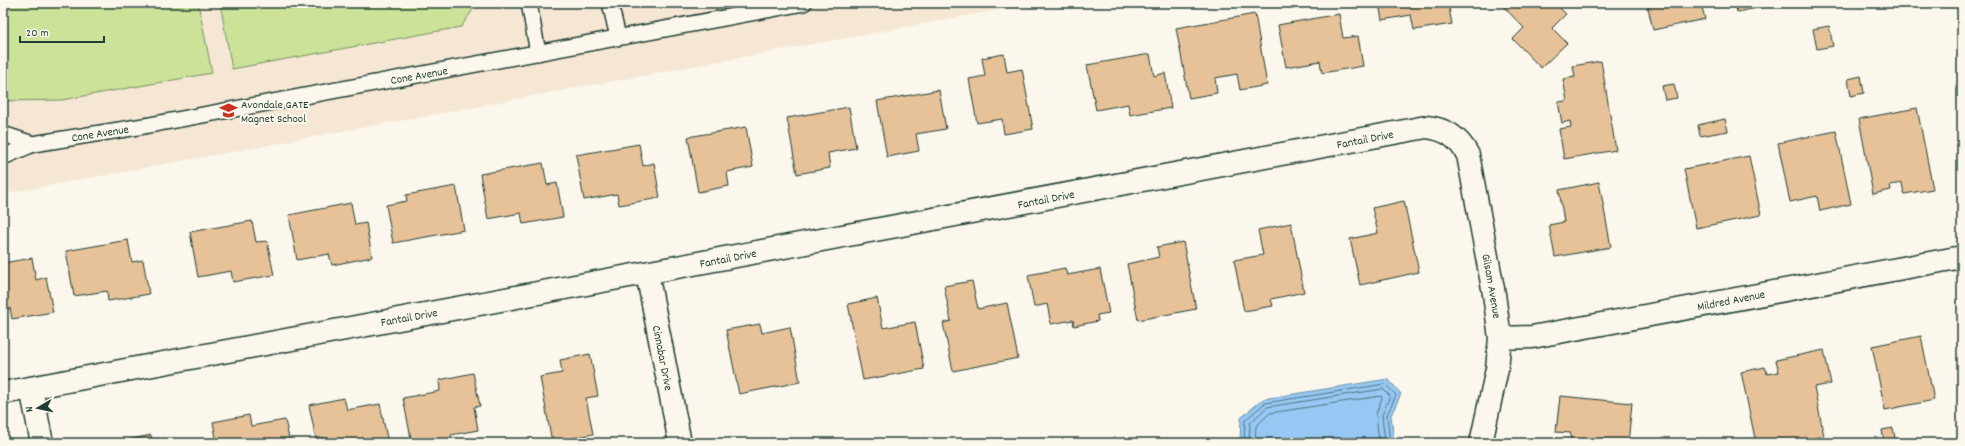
<svg xmlns="http://www.w3.org/2000/svg" width="1965" height="446" font-family="Dekko,sans-serif">
  <style>
    .built { fill: #f5e7d3 }
    .green { fill: #cbe298; stroke: #759066 }
    .water { fill: #96c8f3; stroke: #6690a7 }
    .lines { fill: none; stroke-linecap: round; stroke-linejoin: round }
    .shore { stroke: #4f7580; stroke-width: 1 }
    .building { fill: #e7c298; stroke: #1f3d34 }
    .service-casing { stroke: #1f3d34; stroke-width: 18 }
    .minor-casing { stroke: #1f3d34; stroke-width: 25 }
    .service { stroke: #fbf7ec; stroke-width: 15 }
    .minor { stroke: #fbf7ec; stroke-width: 22 }
    .labels { text-anchor: middle; stroke-width: 4; stroke-linejoin: round; paint-order: stroke }
    .street-label { font-size: 12px; fill: #1f3d34; stroke: #fbf7ec }
    .poi-label { font-size: 12px; fill: #1f3d34; stroke: #fbf7ec; text-anchor: start }
  </style>
  <rect width="100%" height="100%" fill="#fbf7ec"/>
  <filter id="ink" filterUnits="userSpaceOnUse"><feTurbulence type="fractalNoise" baseFrequency=".025" numOctaves="2"/><feDisplacementMap in="SourceGraphic" scale="8" xChannelSelector="R" yChannelSelector="G"/><feConvolveMatrix kernelMatrix="1 2 1 2 8 2 1 2 1" color-interpolation-filters="sRGB"/></filter>
  <g filter="url(#ink)">
    <path class="built" d="M3,3H1035L3,194Z"/>
    <path class="green" d="M3,3H198L212,73L62,100L3,101Z
      M220,3H473L474,8L461,27L232,69Z"/>
    <path class="water" d="M1388,379L1401,394L1391,415L1394,443H1240L1241,418L1263,399Z"/>
    <g class="lines">
      <path class="shore" d="M1244,443L1245,420L1265,403L1385,384L1396,395L1387,415L1390,443
        M1249,443L1250,423L1267,407L1383,389L1390,396L1382,415L1385,443
        M1255,443L1256,426L1270,413L1381,396L1382,398L1376,414L1379,443"/>
    </g>
    <path class="building" d="M1379,3H1448L1452,24L1414,30L1411,15L1382,20Z
      M1500,3H1555L1566,14L1552,28L1567,43L1541,68L1513,39L1524,28Z
      M1647,3H1701L1705,19L1653,30Z
      M1735,3H1782L1737,12Z
      M1255,14L1267,85L1240,90L1237,74L1215,78L1217,93L1189,98L1176,28Z
      M1339,14L1343,38L1358,36L1363,66L1322,73L1320,61L1286,67L1278,25Z
      M1829,26L1833,46L1817,49L1813,29Z
      M1004,54L1007,72L1022,69L1033,129L1004,134L1002,119L977,123L969,79L985,76L982,58Z
      M1150,54L1154,76L1165,73L1171,108L1130,115L1128,104L1096,110L1087,65Z
      M1601,61L1616,150L1564,159L1559,129L1571,127L1570,121L1562,123L1558,102L1567,101L1563,79L1575,77L1573,66Z
      M1861,76L1864,93L1851,96L1848,79Z
      M1674,84L1677,98L1665,100L1662,86Z
      M939,90L946,129L916,134L919,151L887,157L877,101Z
      M849,107L856,148L828,153L830,168L797,174L787,118Z
      M1917,108L1933,189L1904,194L1902,183L1890,185L1891,190L1873,194L1859,119Z
      M1725,119L1728,131L1700,136L1698,125Z
      M1962,123V144L1958,124Z
      M746,127L753,167L727,172L729,186L698,192L688,137Z
      M1836,131L1851,204L1820,211L1817,196L1790,202L1778,143Z
      M639,144L643,166L654,163L660,198L619,205L617,194L584,200L576,155Z
      M1749,156L1761,215L1696,228L1684,169Z
      M543,163L547,185L557,183L563,217L523,224L521,213L488,219L480,174Z
      M1599,182L1611,247L1555,257L1549,225L1564,222L1559,190Z
      M456,186L464,230L393,243L386,205L407,201L406,195Z
      M1404,201L1419,272L1360,285L1350,239L1378,233L1372,208Z
      M351,203L355,225L366,223L372,257L332,265L329,254L297,260L289,215Z
      M252,221L256,242L267,241L274,275L233,282L231,271L198,277L190,232Z
      M1291,223L1304,292L1271,299L1273,306L1244,311L1234,260L1263,255L1258,230Z
      M128,240L132,262L143,260L149,294L108,301L107,291L74,296L66,251Z
      M1183,242L1196,309L1138,320L1127,264L1159,257L1157,247Z
      M32,258L36,280L46,277L53,312L12,319L10,308L3,310V263Z
      M1065,268L1067,275L1100,269L1109,313L1097,315L1098,321L1074,326L1073,320L1051,324L1047,304L1034,307L1028,275Z
      M972,281L978,309L1007,303L1018,358L953,371L943,323L951,321L944,286Z
      M877,298L883,328L915,322L924,369L863,380L848,304Z
      M760,324L762,333L790,327L800,382L739,394L726,330Z
      M1921,336L1934,400L1885,410L1872,346Z
      M1824,350L1831,384L1814,387L1824,436L1790,443H1756L1741,372L1765,367L1767,374L1779,372L1776,360Z
      M590,354L598,396L586,398L593,434L552,442L540,377L562,373L560,360Z
      M473,373L480,406L474,407L478,430L451,435L452,442L448,443H428L427,440L412,443L403,398L440,391L439,380Z
      M1560,396L1632,403L1628,443H1570L1571,433L1556,432Z
      M344,398L347,410L380,404L388,443H324L323,437L316,439L309,405Z
      M249,415L251,426L285,420L290,443H217L213,422Z
      M1893,428L1896,443H1884L1882,430Z
      M151,435L153,443H123V441Z"/>
    <g class="lines">
      <defs>
        <path id="service" d="M529,3L538,53
          M610,3L618,37
          M3,134L33,144
          M3,157L33,144L144,126L804,3"/>
        <path id="minor" d="M647,273L680,443
          M1500,338L1532,337L1962,257
          M31,388L42,443
          M3,393L1426,127C1446,129 1458,137 1468,155L1494,294L1500,338L1497,369L1481,443"/>
      </defs>
      <use href="#service" class="service-casing"/>
      <use href="#minor" class="minor-casing"/>
      <use href="#service" class="service"/>
      <use href="#minor" class="minor"/>
    </g>
  </g>
  <defs>
    <symbol id="school-bare" viewBox="-9 -9 18 18"><path d="M0-5L7-2L0 1L-7-2ZM-4 1L0 2.5L4 1V4Q0 6-4 4Z" fill="#c8321e" stroke="#fbf7ec" stroke-width="2.5" paint-order="stroke"/></symbol>
  </defs>
  <g fill-rule="evenodd">
    <use href="#school-bare" x="216" y="98" width="25" height="25"/>
  </g>
  <g class="labels">
    <g class="street-label">
      <text transform="translate(419 75) rotate(-10)" y="4">Cone Avenue</text>
      <text transform="translate(100 133) rotate(-9)" y="4">Cone Avenue</text>
      <text transform="translate(1365 139) rotate(-11)" y="4">Fantail Drive</text>
      <text transform="translate(1046 199) rotate(-11)" y="4">Fantail Drive</text>
      <text transform="translate(728 258) rotate(-11)" y="4">Fantail Drive</text>
      <text transform="translate(1492 286) rotate(80)" y="4">Gilsam Avenue</text>
      <text transform="translate(1731 300) rotate(-11)" y="4">Mildred Avenue</text>
      <text transform="translate(409 317) rotate(-10)" y="4">Fantail Drive</text>
      <text transform="translate(663 358) rotate(79)" y="4">Cinnabar Drive</text>
    </g>
    <g class="poi-label">
      <text x="241" y="108">Avondale GATE<tspan x="241" dy="14">Magnet School</tspan></text>
    </g>
  </g>
  <rect width="1965" height="446" fill="none" stroke="#fbf7ec" stroke-width="16"/>
  <rect x="8" y="8" width="1949" height="430" fill="none" stroke="#1f3d34" stroke-width="1.5" filter="url(#ink)"/>
  <g transform="translate(38 408) rotate(261)" stroke="#fbf7ec" stroke-width="3" paint-order="stroke">
  <path d="M0-3L7 15L0 10L-7 15Z" fill="#1f3d34"/>
  <text y="-6" font-size="11" font-weight="bold" text-anchor="middle" fill="#1f3d34">N</text>
  </g>
  <path d="M20 36v6h84v-6" fill="none" stroke="#1f3d34" stroke-width="2"/>
  <text x="26" y="36" font-size="12" fill="#1f3d34" stroke="#fbf7ec" stroke-width="3" paint-order="stroke">20 m</text>
</svg>
